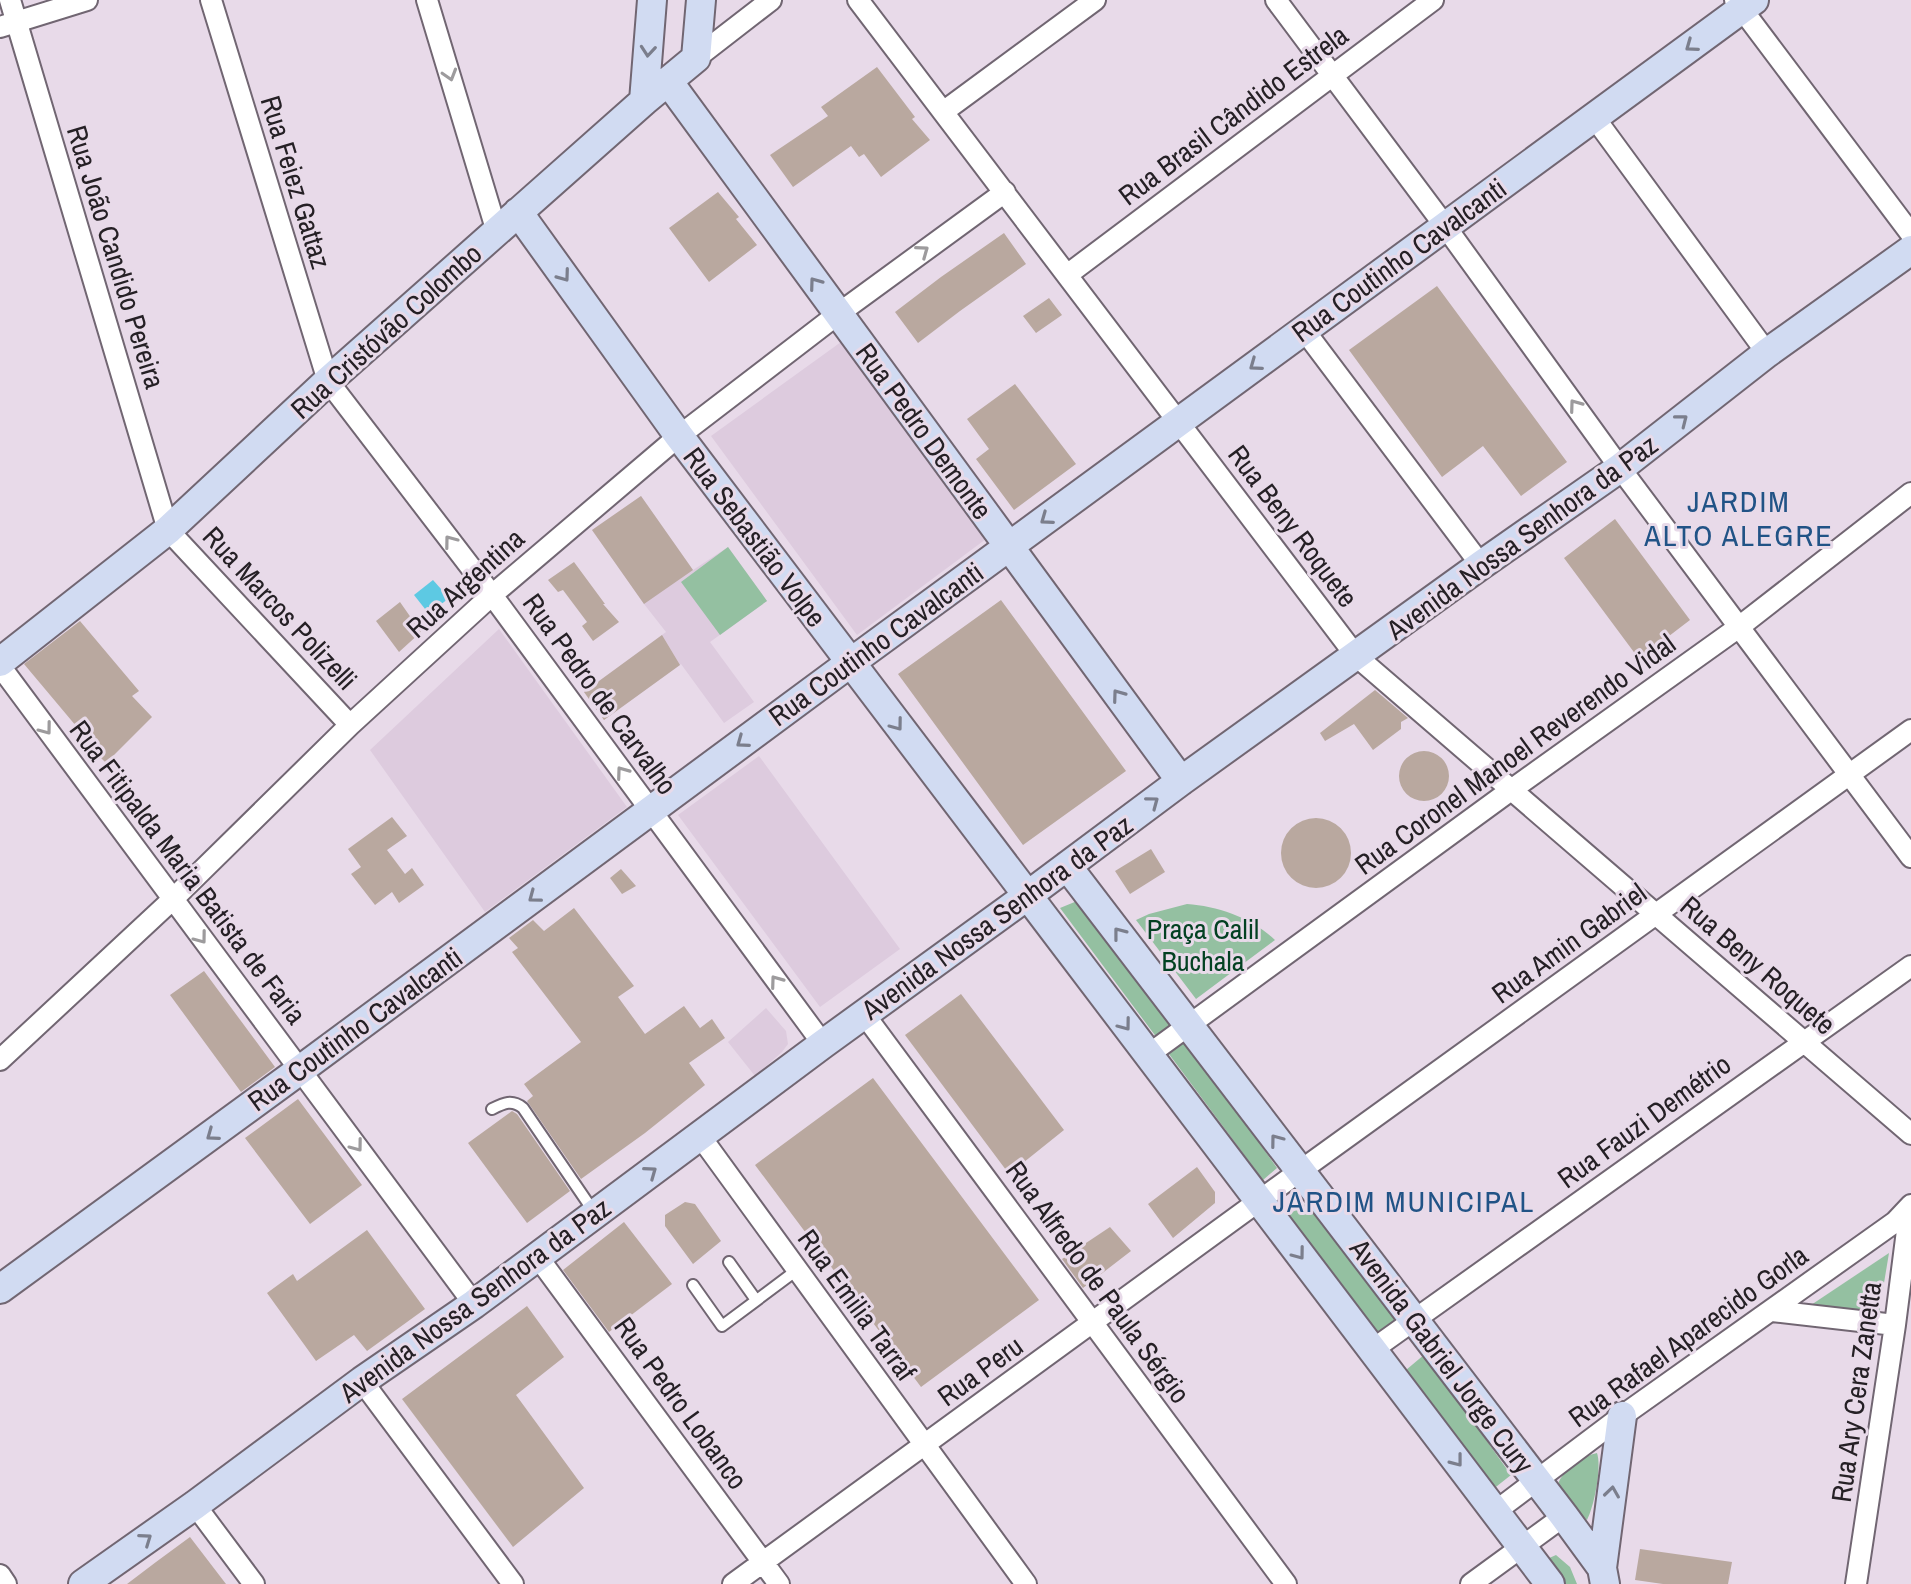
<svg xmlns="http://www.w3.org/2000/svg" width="1911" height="1584" font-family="'Archivo Narrow',sans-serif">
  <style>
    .built { fill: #ddcbde }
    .green { fill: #94c0a1 }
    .water { fill: #5dc9e3 }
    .building { fill: #b9a89f }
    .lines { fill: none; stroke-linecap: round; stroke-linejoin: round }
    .lane-casing { stroke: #716672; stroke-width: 14 }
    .street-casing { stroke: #716672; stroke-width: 24 }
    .secondary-casing { stroke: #716672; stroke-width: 32 }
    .lane { stroke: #fff; stroke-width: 10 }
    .street { stroke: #fff; stroke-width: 20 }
    .secondary { stroke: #d1dbf2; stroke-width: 28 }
    .oneway { stroke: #7b7e8c }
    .oneway2 { stroke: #9d9b9d }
    .labels { text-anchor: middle; stroke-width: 6; stroke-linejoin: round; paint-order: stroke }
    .street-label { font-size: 28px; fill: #252025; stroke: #e8dae9 }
    .park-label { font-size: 28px; fill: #034122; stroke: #e8dae9 }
    .neighbourhood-label { font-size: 30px; letter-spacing: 2px; fill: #215386; stroke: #e8dae9 }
  </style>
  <rect width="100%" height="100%" fill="#e8dae9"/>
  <path class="built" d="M841,342L986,539L857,635L711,436Z
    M641,496L693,570L728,547L767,601L710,642L754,702L724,723L681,664L604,720L584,692L666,632L644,604L592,530Z
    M499,629L627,807L485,912L370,750Z
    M759,756L900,949L820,1007L678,815Z
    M766,1008L786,1031L788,1044L782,1052L755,1076L728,1042Z"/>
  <path class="green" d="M728,547L767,601L720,635L681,582Z
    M1082,899L1180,1030L1277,1168L1263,1180L1060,908Z
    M1187,904C1218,906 1252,918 1275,940L1196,999L1136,920L1149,914Z
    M1310,1201L1398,1321L1375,1333L1288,1215Z
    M1889,1253L1879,1313L1808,1307Z
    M1425,1354L1511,1475L1492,1490L1406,1370Z
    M1597,1453C1602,1467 1594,1507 1587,1520L1578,1512L1558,1484C1563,1470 1583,1456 1597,1453Z
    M1556,1555L1570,1567L1577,1584H1562L1547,1559Z"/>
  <path class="water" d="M433,580L449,598L429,614L414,595Z"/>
  <path class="building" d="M877,67L915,117L912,119L930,140L881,177L864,154L859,157L851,146L793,187L770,155L828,116L821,107Z
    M718,192L739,217L736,219L757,245L709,282L669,228Z
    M1004,233L1026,264L960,311L918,343L895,312L941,277Z
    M1437,286L1567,462L1521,496L1483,446L1442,477L1349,350Z
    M1049,298L1062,315L1036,333L1023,316Z
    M1015,384L1076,464L1014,510L976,459L989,449L967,419Z
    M641,496L693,570L644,604L592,530Z
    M1615,519L1690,620L1639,659L1564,558Z
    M574,562L605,604H603L619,622L593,641L582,626L587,622L563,590L558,592L548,580Z
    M1001,600L1126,771L1023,845L898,674Z
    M400,602L421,632L399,652L376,621Z
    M80,621L139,691L132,696L152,717L106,763L90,747L92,745L24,664Z
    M662,635L680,665L604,720L584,692Z
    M1375,690L1408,718L1401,722V729L1373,750L1354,724L1325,741L1320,733Z
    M1399 776a25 25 0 1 1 50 0a25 25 0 1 1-50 0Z
    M392,817L407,836L387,850L405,874L412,868L424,885L399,903L392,892L375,905L351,874L361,867L348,849Z
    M1281 853a35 35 0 1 1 70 0a35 35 0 1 1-70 0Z
    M1151,849L1165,872L1130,894L1115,871Z
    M621,869L636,886L622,894L610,878Z
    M574,908L634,986L618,997L645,1034L684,1006L700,1028L712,1019L725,1038L689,1063L705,1085L645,1133L581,1179L527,1101L533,1096L524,1084L581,1042L512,952L518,948L509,938L533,920L544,931Z
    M204,971L275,1067L241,1092L170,995Z
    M961,994L1064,1130L1009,1174L905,1035Z
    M873,1078L1039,1300L921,1387L755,1165Z
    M298,1099L362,1185L310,1224L245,1138Z
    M512,1111L517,1114L570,1191L527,1223L468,1143Z
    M1197,1167L1215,1192V1203L1173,1238L1148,1204Z
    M685,1202L695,1204L721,1241L693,1264L665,1226V1215Z
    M624,1222L672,1284L609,1332L563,1270Z
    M1110,1227L1131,1251L1083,1288L1062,1259Z
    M367,1230L425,1309L367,1351L354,1335L316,1361L267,1293L293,1274L297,1281Z
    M527,1306L564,1357L516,1395L584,1488L513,1547L402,1399Z
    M190,1537L226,1584H127L156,1562Z
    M1640,1549L1732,1562L1728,1584H1663L1635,1580Z"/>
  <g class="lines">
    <defs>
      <path id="lane" d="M492,1109C504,1103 512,1099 523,1108L594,1212
        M729,1262L756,1300
        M693,1285L722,1326L797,1270"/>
      <path id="street" d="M10,0L168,530L350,725
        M211,0L328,381L492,595L823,1044
        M427,0L497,232
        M858,0L1356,656L1911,1134
        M1276,0L1445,226L1620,468L1911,857
        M1735,0L1911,234
        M0,27L87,0
        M696,58L771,0
        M943,112L1095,0
        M1594,117L1767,353
        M1067,275L1433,0
        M1304,330L1481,565
        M0,666L474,1304
        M864,1014L1286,1584
        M1148,1055L1511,790L1739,627L1911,493
        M0,1060L173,899L350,725L492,595L679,436L838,314L1005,192
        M700,1136L1026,1584
        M537,1256L779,1584
        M1772,1311L1895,1325
        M1372,1350L1911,966
        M362,1381L513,1584
        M195,1505L254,1584
        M1496,1511L1622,1416L1895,1222L1911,1205
        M0,1575L6,1584
        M733,1584L1300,1171L1911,730
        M1471,1584L1564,1516
        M1856,1584L1895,1325L1910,1207"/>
      <path id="secondary" d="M668,81L1181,781
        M644,101L652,0
        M518,212L679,436L1550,1584
        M0,662L168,530L328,381L644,101L696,58L701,0
        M1067,866L1564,1516L1602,1568L1605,1584
        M0,1289L300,1070L850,663L1754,0
        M1602,1568L1622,1416
        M83,1584L195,1505L362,1381L474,1304L823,1044L1027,896L1181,781L1481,565L1620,468L1767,353L1911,250"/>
    </defs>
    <use href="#lane" class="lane-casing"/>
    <use href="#street" class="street-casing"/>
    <use href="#secondary" class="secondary-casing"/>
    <use href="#lane" class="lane"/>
    <use href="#street" class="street"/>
    <use href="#secondary" class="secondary"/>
  </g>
  <defs><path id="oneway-chevron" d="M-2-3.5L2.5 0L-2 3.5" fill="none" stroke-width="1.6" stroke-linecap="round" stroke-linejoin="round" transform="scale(2)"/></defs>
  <g class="oneway">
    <use href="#oneway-chevron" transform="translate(1691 46) rotate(144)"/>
    <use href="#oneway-chevron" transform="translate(648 51) rotate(95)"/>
    <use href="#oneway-chevron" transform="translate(564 276) rotate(54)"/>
    <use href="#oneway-chevron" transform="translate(815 283) rotate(-126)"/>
    <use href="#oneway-chevron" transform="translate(1255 365) rotate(144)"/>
    <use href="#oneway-chevron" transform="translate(1682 420) rotate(-38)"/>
    <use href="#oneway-chevron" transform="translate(1046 519) rotate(144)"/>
    <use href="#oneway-chevron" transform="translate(1118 695) rotate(-126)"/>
    <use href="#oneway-chevron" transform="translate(897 725) rotate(53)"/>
    <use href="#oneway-chevron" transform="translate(742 742) rotate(144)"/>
    <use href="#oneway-chevron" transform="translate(1153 802) rotate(-37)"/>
    <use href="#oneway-chevron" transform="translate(534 897) rotate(143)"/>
    <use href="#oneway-chevron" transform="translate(1119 933) rotate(-128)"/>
    <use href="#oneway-chevron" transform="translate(1125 1025) rotate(53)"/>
    <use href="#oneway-chevron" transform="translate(212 1135) rotate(144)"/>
    <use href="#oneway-chevron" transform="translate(1276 1140) rotate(-127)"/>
    <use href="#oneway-chevron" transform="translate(651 1172) rotate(-36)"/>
    <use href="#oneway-chevron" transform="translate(1299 1254) rotate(53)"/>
    <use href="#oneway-chevron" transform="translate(1457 1461) rotate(52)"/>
    <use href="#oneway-chevron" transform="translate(1612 1492) rotate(-82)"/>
    <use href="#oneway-chevron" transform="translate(146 1539) rotate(-35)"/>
  </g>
  <g class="oneway2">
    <use href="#oneway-chevron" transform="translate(450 75) rotate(73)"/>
    <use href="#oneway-chevron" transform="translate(923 251) rotate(-36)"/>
    <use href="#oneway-chevron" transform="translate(1575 405) rotate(-126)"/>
    <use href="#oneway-chevron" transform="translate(450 541) rotate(-127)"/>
    <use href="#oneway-chevron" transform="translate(46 729) rotate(53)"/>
    <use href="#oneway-chevron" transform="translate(622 772) rotate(-126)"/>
    <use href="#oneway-chevron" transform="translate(201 938) rotate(53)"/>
    <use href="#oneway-chevron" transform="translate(776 981) rotate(-126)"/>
    <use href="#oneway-chevron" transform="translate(357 1146) rotate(53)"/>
  </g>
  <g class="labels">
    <g class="street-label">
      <text transform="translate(1233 115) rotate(-37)" y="10">Rua Brasil Cândido Estrela</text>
      <text transform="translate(296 182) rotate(73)" y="10">Rua Feiez Gattaz</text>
      <text transform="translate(116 257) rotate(73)" y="10">Rua João Candido Pereira</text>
      <text transform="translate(1399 260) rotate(-36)" y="10">Rua Coutinho Cavalcanti</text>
      <text transform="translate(386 331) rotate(-42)" y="10">Rua Cristóvão Colombo</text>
      <text transform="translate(924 431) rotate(54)" y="10">Rua Pedro Demonte</text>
      <text transform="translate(1293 526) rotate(53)" y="10">Rua Beny Roquete</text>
      <text transform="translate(755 537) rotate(53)" y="10">Rua Sebastião Volpe</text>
      <text transform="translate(1522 537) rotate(-36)" y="10">Avenida Nossa Senhora da Paz</text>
      <text transform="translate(465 583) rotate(-42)" y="10">Rua Argentina</text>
      <text transform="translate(280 608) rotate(47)" y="10">Rua Marcos Polizelli</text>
      <text transform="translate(876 644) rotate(-36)" y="10">Rua Coutinho Cavalcanti</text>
      <text transform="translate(600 694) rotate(54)" y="10">Rua Pedro de Carvalho</text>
      <text transform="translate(1515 754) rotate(-36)" y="10">Rua Coronel Manoel Reverendo Vidal</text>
      <text transform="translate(188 872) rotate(53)" y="10">Rua Fitipalda Maria Batista de Faria</text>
      <text transform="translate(997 917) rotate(-36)" y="10">Avenida Nossa Senhora da Paz</text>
      <text transform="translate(1569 943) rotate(-36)" y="10">Rua Amin Gabriel</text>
      <text transform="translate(1758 965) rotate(41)" y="10">Rua Beny Roquete</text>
      <text transform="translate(355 1029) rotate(-36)" y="10">Rua Coutinho Cavalcanti</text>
      <text transform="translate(1644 1121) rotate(-36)" y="10">Rua Fauzi Demétrio</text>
      <text transform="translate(1098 1282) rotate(54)" y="10">Rua Alfredo de Paula Sérgio</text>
      <text transform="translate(475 1300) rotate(-36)" y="10">Avenida Nossa Senhora da Paz</text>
      <text transform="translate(857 1305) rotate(54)" y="10">Rua Emilia Tarraf</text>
      <text transform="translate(1688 1336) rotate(-36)" y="10">Rua Rafael Aparecido Gorla</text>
      <text transform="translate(1442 1356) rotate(53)" y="10">Avenida Gabriel Jorge Cury</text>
      <text transform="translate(980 1371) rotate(-36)" y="10">Rua Peru</text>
      <text transform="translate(1856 1392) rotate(-82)" y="10">Rua Ary Cera Zanetta</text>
      <text transform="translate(681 1403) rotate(54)" y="10">Rua Pedro Lobanco</text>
    </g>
    <g class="park-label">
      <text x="1203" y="939">Praça Calil<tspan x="1203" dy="32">Buchala</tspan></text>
    </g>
    <g class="neighbourhood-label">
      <text x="1739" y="512">JARDIM<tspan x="1739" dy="34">ALTO ALEGRE</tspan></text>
      <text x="1404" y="1212">JARDIM MUNICIPAL</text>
    </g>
  </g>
</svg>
